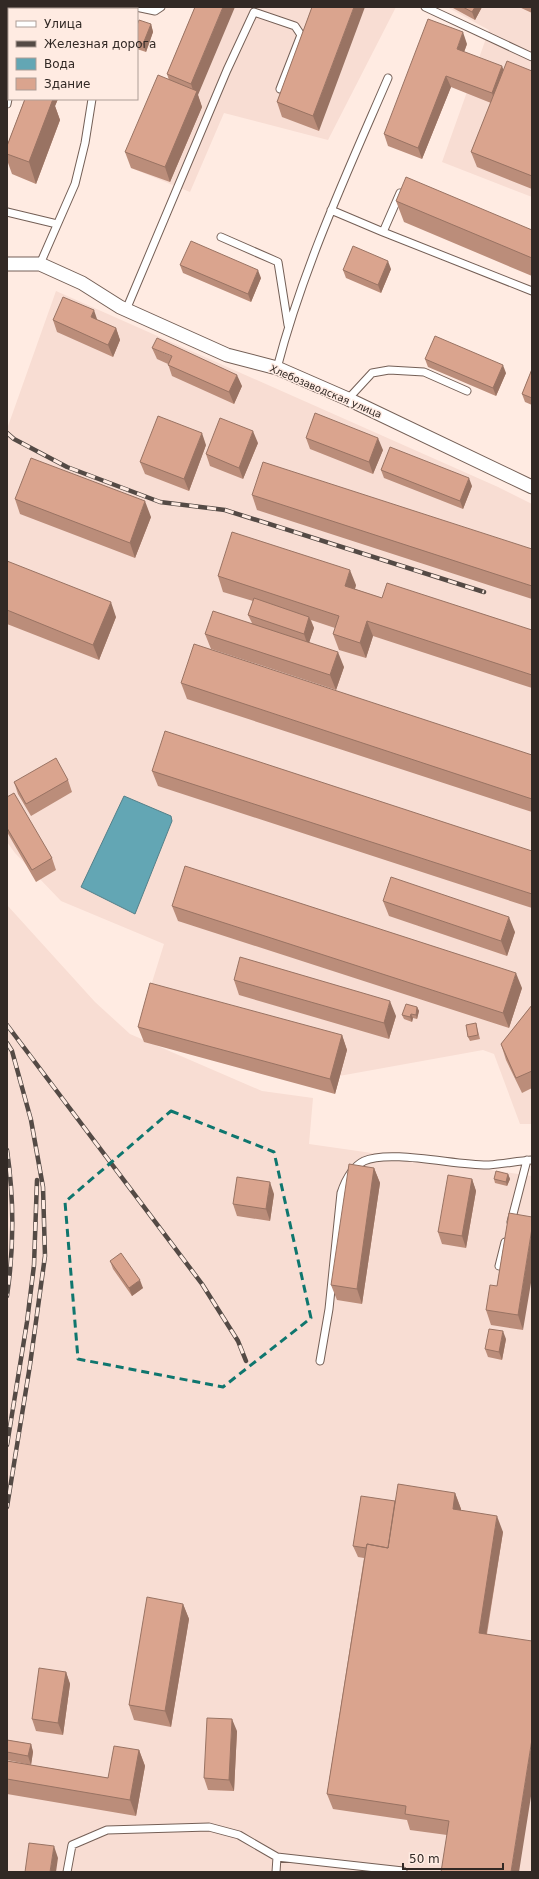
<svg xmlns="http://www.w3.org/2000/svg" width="539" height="1879" font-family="'DejaVu Sans',sans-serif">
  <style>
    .built { fill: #f8ddd3 }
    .water { fill: #63a6b4; stroke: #548089 }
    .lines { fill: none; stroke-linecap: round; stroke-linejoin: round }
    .service-casing { stroke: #745f56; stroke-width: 9 }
    .minor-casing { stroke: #745f56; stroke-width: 15 }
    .service { stroke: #fff; stroke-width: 7 }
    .minor { stroke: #fff; stroke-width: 13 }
    .rail-casing { stroke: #544a45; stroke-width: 4.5 }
    .rail { stroke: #ffebe2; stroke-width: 3; stroke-dasharray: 9; stroke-linecap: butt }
    .wall { fill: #bb8d7a }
    .shaded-wall { fill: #997363 }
    .building { fill: #daa48e; stroke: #997363 }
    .marked { fill: none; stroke: #0f766e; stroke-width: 3; stroke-dasharray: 8 5; stroke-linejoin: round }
    .labels { text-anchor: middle; stroke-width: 3; stroke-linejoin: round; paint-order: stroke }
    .street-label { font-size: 10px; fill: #322925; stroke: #ffebe2 }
  </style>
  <rect width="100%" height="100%" fill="#ffebe2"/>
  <path class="built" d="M198,7H396L328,140L224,113L190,192L131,168Z
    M447,7H532V197L442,162L489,30Z
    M56,291L498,487L532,504V1124H520L494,1054L483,1050L317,1080L139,1024L164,944L61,901L15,853L7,842V429Z
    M7,905L95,1002L130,1034L262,1091L313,1098L309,1144L532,1176V1872H7Z"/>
  <path class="water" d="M124,796L171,816L172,821L135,914L81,887Z"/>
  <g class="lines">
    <defs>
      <path id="service" d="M136,7L155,11L161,7
        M425,7L532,57
        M25,9V7
        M108,9V7
        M7,104L9,94
        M331,210L383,232L400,193
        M7,212L57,224
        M383,232L532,291
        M221,237L278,262L288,325
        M40,264L75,184L85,143L92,99
        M126,310L227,70L254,12L295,26L301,35L280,89
        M277,368C303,268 347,173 388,78
        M348,399L372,373L389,370L424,372L467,391
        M511,1222L527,1160
        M499,1266L505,1242
        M320,1361L329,1309L341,1193C345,1181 352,1167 364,1161C390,1149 458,1166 489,1165C503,1164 518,1161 532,1160
        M67,1872L72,1845L107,1830L209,1827L239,1835L277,1857L403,1871
        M276,1872L277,1857"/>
      <path id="minor" d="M7,264H40L82,283L120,307L227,355L277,368L348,399L532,487"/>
    </defs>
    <use href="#service" class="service-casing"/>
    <use href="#minor" class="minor-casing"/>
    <use href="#service" class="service"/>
    <use href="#minor" class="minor"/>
    <defs>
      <path id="rail" d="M7,433L14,439L67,467L160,502L225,510L484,592
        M7,1025L202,1284L238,1341L246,1361
        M7,1043L12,1051L31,1120L43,1187L45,1256L30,1365L7,1507
        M7,1150C14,1198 14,1248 7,1296
        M7,1445L27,1322L34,1265L37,1180"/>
    </defs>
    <use href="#rail" class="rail-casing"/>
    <use href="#rail" class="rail"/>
  </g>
  <path class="wall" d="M195,7L198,95L202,107L170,182L131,168L125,152L169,80L167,74Z
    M312,7L319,131L282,117L277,102Z
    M452,7H482L475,20L453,8Z
    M519,7H532V13Z
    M151,24L153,32L146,52L137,49V25Z
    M467,44L464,52L504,70L532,71V189L477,167L471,152L491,103L451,87L422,159L388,146L384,134Z
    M24,99H58L55,106L60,120L36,184L12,174L7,160V146L24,101Z
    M396,201L532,230V276L404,222Z
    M180,265L261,278L251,302L183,273Z
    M391,269L381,293L346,278L343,270Z
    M53,320H98L116,328L120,340L113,357L57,332Z
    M152,348L242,386L234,404L172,376L168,364L157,359Z
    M425,359L506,373L496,396L428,367Z
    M532,369V405L525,402L522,394Z
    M306,438L383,450L373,474L310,449Z
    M258,443L243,479L210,466L206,454Z
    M206,445L189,491L145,474L140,462Z
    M381,470L472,486L463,509L384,478Z
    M252,495L532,549V599L257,510Z
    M15,499L151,517L135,558L20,514Z
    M7,561L116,617L99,660L7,624Z
    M218,576L356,585L355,589L382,598L532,630V688L373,636L366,658L339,650L333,634L335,628L311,620L314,628L309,642L344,667L336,690L211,649L205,634L252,623L248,615L253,601L223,592Z
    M181,683L532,755V812L187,699Z
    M152,771L532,851V908L158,786Z
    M68,780L72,792L31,816L18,794L14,782Z
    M7,797L52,858L56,870L36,882L7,832Z
    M383,901L515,932L507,956L389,916Z
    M172,906L522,988L509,1028L178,921Z
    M234,980L396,1016L389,1039L239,995Z
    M532,1005V1088L522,1093L506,1060L501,1044Z
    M417,1007L419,1011L417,1019L413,1018L412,1022L404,1019L402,1015Z
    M476,1023L480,1039L470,1041L468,1037Z
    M138,1027L342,1035L347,1050L335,1094L144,1042Z
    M374,1168L380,1183L362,1304L337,1300L331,1285Z
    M508,1174L510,1179L507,1186L495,1183L494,1179Z
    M472,1179L476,1191L466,1248L442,1244L438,1232Z
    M274,1194L270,1221L237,1216L233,1204Z
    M509,1213L523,1330L491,1325L486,1310L497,1286Z
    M110,1261L143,1288L132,1296L113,1269Z
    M506,1339L502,1360L488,1357L485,1349Z
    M455,1493L461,1509V1511L503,1532L487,1634L447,1835L410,1830L407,1820L333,1809L327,1794L364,1558L358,1557L353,1546L395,1501Z
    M183,1604L189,1619L171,1727L134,1720L129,1705Z
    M66,1672L70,1684L63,1735L36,1731L32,1719Z
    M237,1731L234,1791L208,1790L204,1778Z
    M7,1740L31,1744L33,1752L31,1765L7,1760Z
    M139,1750L145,1766L136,1816L7,1794V1761L108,1778Z"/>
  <path class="shaded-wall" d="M64,7H77L78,9H64Z
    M223,7H235L198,95L202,107L170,182L165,167L195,96L191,84Z
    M354,7H365L319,131L313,116Z
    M475,7H482L475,20L472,12Z
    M151,24L153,32L146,52L143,44Z
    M463,32L467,44L461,60L457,49Z
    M502,66L507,78L496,105L492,93Z
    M446,76L451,87L422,159L418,148Z
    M45,99H58L55,106L60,120L36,184L29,162Z
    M388,261L391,269L381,293L378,285Z
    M258,270L261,278L251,302L248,294Z
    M94,310L98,322L91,317Z
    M116,328L120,340L113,357L108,345Z
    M503,365L506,373L496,396L493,388Z
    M237,375L242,386L234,404L229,392Z
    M253,431L258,443L243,479L239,468Z
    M202,433L206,445L189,491L184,479Z
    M378,438L383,450L373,474L369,462Z
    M469,478L472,486L463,509L460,501Z
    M145,501L151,517L135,558L130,543Z
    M350,570L356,585L351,602L345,586Z
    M111,602L116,617L99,660L93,645Z
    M309,617L314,628L308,646L304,634Z
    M367,621L373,636L366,658L360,643Z
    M338,652L344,667L336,690L330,675Z
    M509,917L515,932L507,956L501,941Z
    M516,973L522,988L509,1028L503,1013Z
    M390,1001L396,1016L389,1039L384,1023Z
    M417,1007L419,1011L417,1019L416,1015Z
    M411,1014L413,1018L412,1022L410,1017Z
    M342,1035L347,1050L335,1094L330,1079Z
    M374,1168L380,1183L362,1304L357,1289Z
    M508,1174L510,1179L507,1186L506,1182Z
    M472,1179L476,1191L466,1248L462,1236Z
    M270,1182L274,1194L270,1221L266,1209Z
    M532,1228V1277L523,1330L518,1315Z
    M140,1280L143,1288L132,1296L129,1288Z
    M503,1331L506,1339L502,1360L499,1352Z
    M455,1493L461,1509L458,1525L453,1509Z
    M497,1516L503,1532L484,1648L479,1633Z
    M183,1604L189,1619L171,1727L165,1711Z
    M66,1672L70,1684L63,1735L58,1723Z
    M232,1719L237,1731L234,1791L229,1780Z
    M532,1739V1790L519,1872H511Z
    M31,1744L33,1752L31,1765L28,1756Z
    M139,1750L145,1766L136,1816L130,1800Z
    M54,1846L58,1858L56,1872H50Z"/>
  <path class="building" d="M37,7H64V9H36Z
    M195,7H223L191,84L167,74Z
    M312,7H354L313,116L277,102Z
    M463,7H475L472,12Z
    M428,19L463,32L457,49L502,66L492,93L446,76L418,148L384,134Z
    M139,20L151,24L143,44L137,42V25Z
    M507,61L532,71V176L471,152Z
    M158,75L197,91L165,167L125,152Z
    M25,99H53L29,162L7,154V146Z
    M406,177L532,230V258L396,201Z
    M191,241L258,270L248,294L180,265Z
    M353,246L388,261L378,285L343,270Z
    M63,297L94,310L91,317L116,328L108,345L53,320Z
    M435,336L503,365L493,388L425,359Z
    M157,338L237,375L229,392L168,365L172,356L152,348Z
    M532,369V398L522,394Z
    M315,413L378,438L369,462L306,438Z
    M158,416L202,433L184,479L140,462Z
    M220,418L253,431L239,468L206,454Z
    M390,447L469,478L460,501L381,470Z
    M31,458L145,501L130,543L15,499Z
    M263,462L532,549V586L252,495Z
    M232,532L350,570L345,586L382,598L387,583L532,630V675L367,621L360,643L333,634L339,616L218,576Z
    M7,561L111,602L93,645L7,610Z
    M254,598L309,617L304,634L248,615Z
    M213,611L338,652L330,675L205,634Z
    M194,644L532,755V799L181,683Z
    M165,731L532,851V894L152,771Z
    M56,758L68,780L26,804L14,782Z
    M14,793L52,858L32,870L7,828V797Z
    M185,866L516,973L503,1013L172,906Z
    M391,877L509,917L501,941L383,901Z
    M240,957L390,1001L384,1023L234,980Z
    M150,983L342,1035L330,1079L138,1027Z
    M406,1004L417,1007L416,1015L411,1014L410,1017L402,1015Z
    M532,1005V1071L516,1078L501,1044Z
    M476,1023L478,1035L468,1037L466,1025Z
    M349,1164L374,1168L357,1289L331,1285Z
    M496,1171L508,1174L506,1182L494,1179Z
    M448,1175L472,1179L462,1236L438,1232Z
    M237,1177L270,1182L266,1209L233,1204Z
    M509,1213L532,1217V1228L518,1315L486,1310L490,1285L497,1286Z
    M121,1253L140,1280L129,1288L110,1261Z
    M489,1329L503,1331L499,1352L485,1349Z
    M398,1484L455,1493L453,1509L497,1516L479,1633L532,1641V1739L511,1872H441L449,1821L405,1814L406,1806L327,1794L367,1544L388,1548Z
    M361,1496L395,1501L388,1548L367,1544L366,1548L353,1546Z
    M147,1597L183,1604L165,1711L129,1705Z
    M39,1668L66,1672L58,1723L32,1719Z
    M207,1718L232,1719L229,1780L204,1778Z
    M7,1740L31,1744L28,1756L7,1752Z
    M114,1746L139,1750L130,1800L7,1779V1761L108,1778Z
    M29,1843L54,1846L50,1872H25Z"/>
  <path class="marked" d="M171,1111L274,1152L311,1318L223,1387L78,1359L65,1202Z"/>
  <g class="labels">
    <g class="street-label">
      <text transform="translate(326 391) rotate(23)" y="4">Хлебозаводская улица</text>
    </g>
  </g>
  <rect width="539" height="1879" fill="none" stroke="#322925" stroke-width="16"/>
  <rect x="8" y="8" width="130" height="92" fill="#ffebe2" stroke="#ad9d96"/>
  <rect x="16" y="21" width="20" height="6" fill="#ffffff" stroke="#ad9d96"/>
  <text x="44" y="28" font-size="12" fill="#322925">Улица</text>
  <rect x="16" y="41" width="20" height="6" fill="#544a45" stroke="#ad9d96"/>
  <text x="44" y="48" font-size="12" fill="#322925">Железная дорога</text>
  <rect x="16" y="58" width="20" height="12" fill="#63a6b4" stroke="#ad9d96"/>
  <text x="44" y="68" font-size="12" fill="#322925">Вода</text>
  <rect x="16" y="78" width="20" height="12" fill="#daa48e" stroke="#ad9d96"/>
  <text x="44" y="88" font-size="12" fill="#322925">Здание</text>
  <path d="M403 1863v6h100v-6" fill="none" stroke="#322925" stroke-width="2"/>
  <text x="409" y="1863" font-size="12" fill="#322925" stroke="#ffebe2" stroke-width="3" paint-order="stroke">50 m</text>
</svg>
